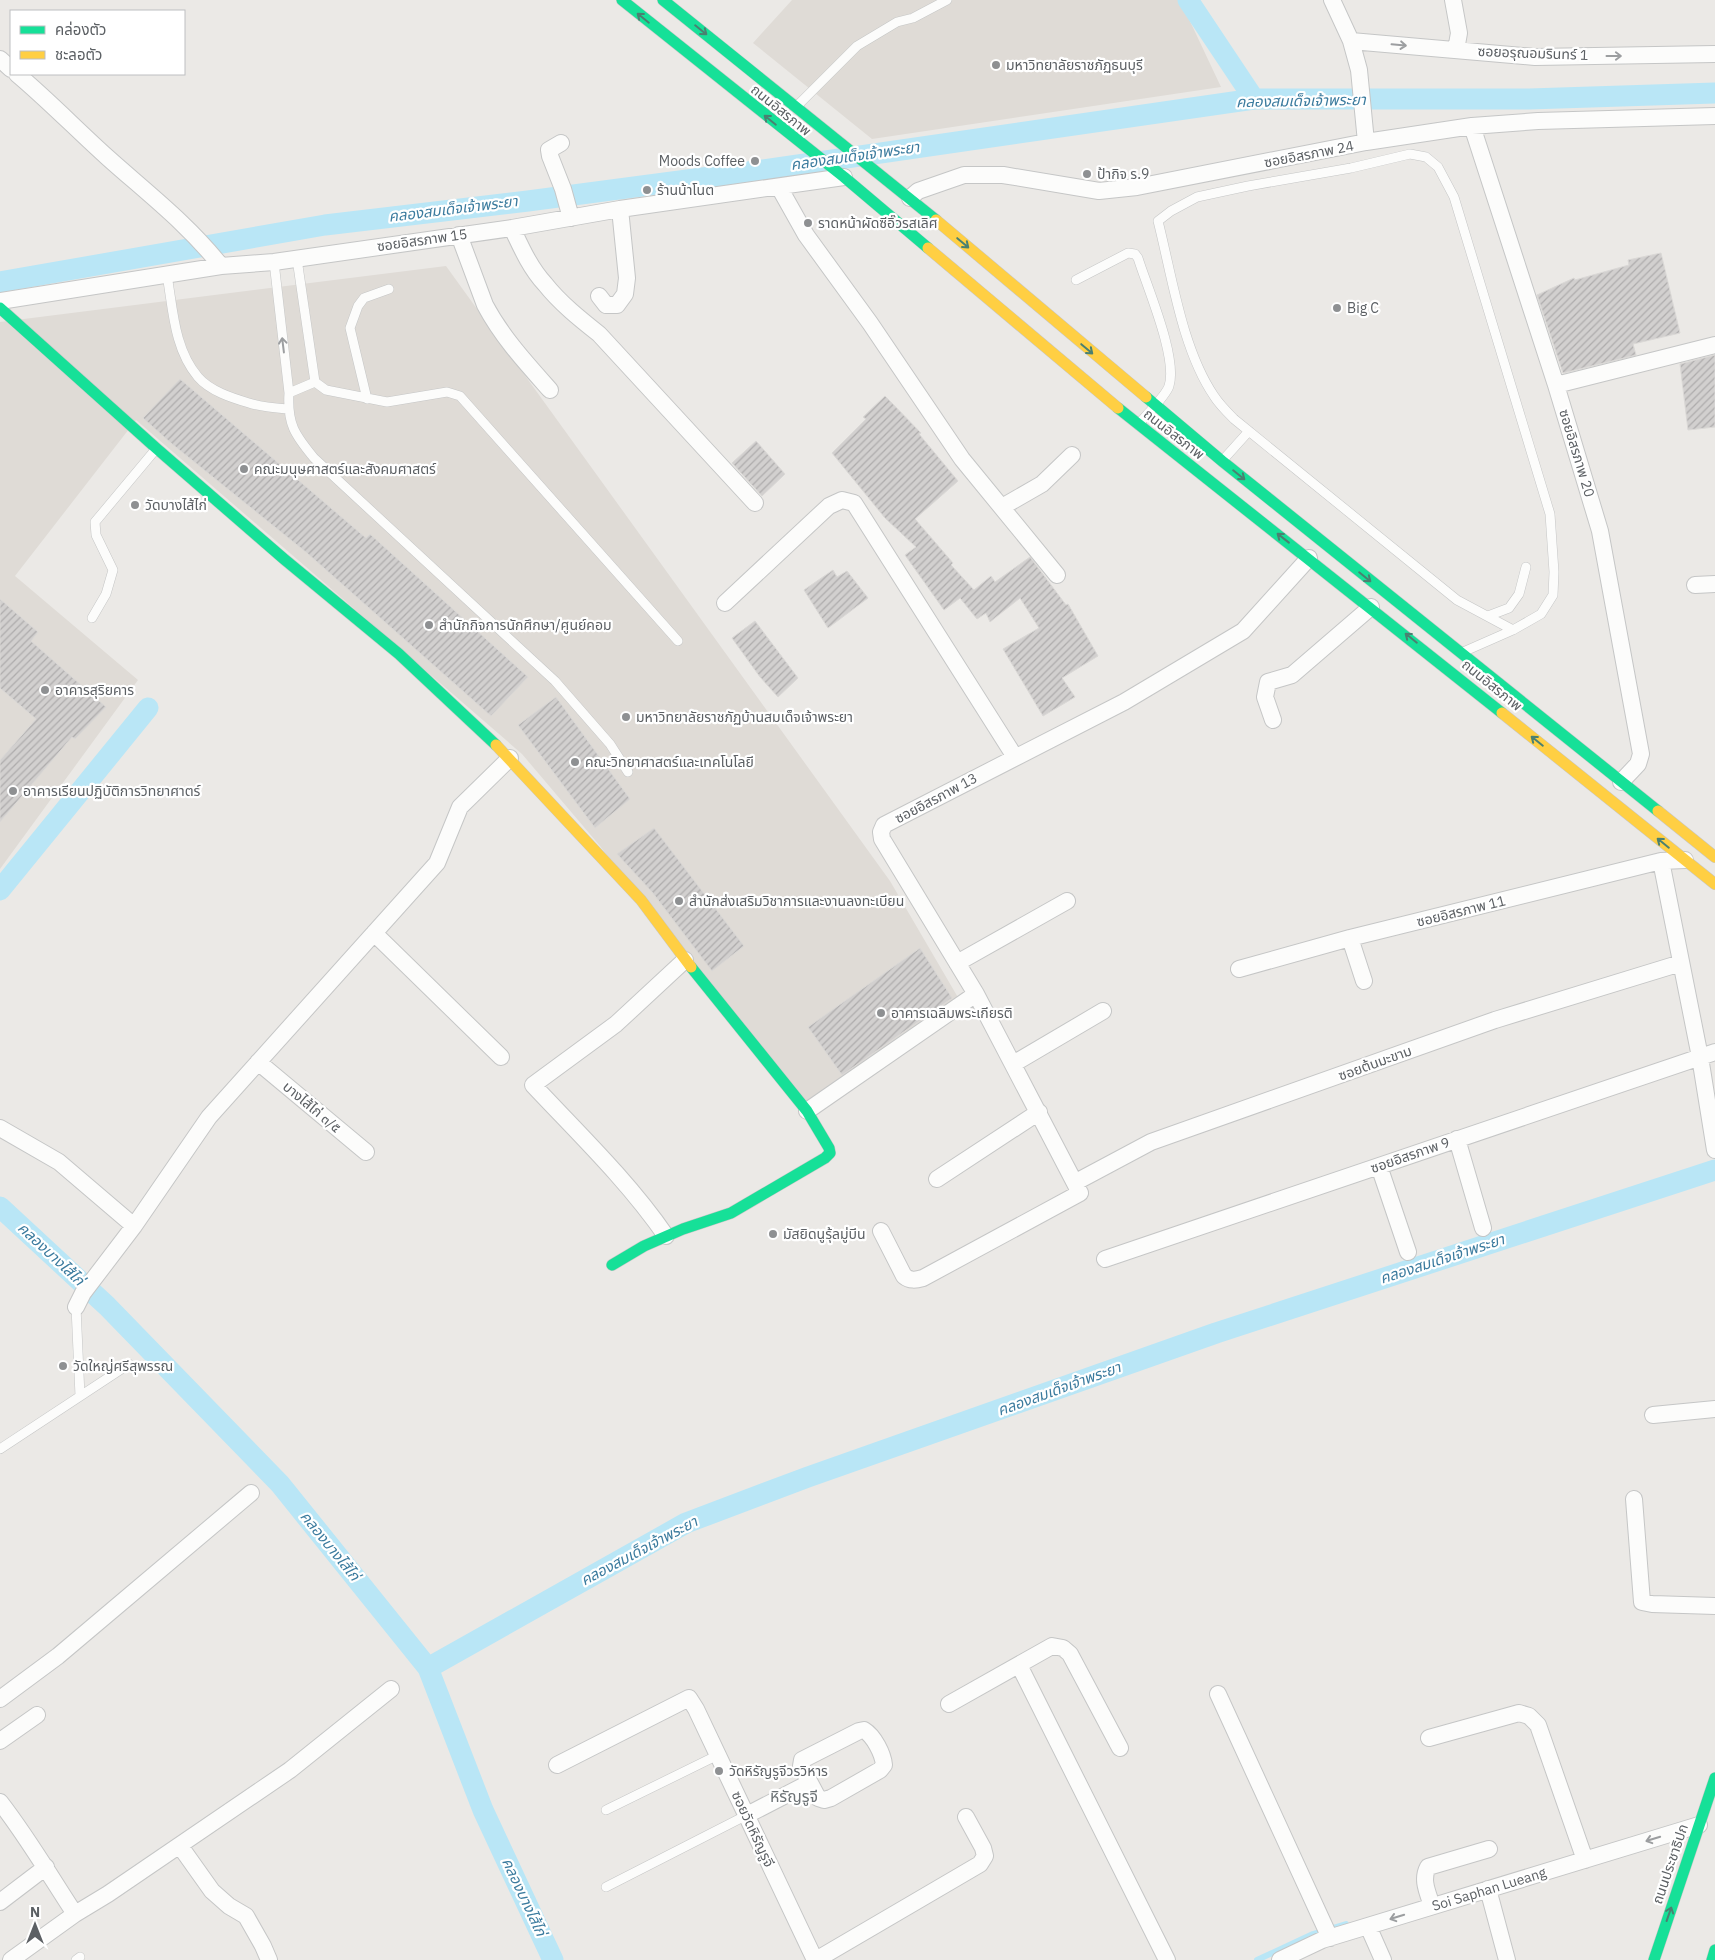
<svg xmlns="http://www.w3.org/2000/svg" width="1715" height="1960" font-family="'IBM Plex Sans','Noto Sans Thai',sans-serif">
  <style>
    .education { fill: #dfdbd6 }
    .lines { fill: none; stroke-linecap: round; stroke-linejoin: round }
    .stream { stroke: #b9e6f6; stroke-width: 6 }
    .canal { stroke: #b9e6f6; stroke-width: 21 }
    .building { fill: url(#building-hatch); stroke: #dad8d6 }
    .lane-casing { stroke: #c5c6c6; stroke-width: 10 }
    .street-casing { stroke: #c5c6c6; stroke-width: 18 }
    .fast-casing { stroke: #c7c7c7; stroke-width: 12 }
    .slow-casing { stroke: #c7c7c7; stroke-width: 12 }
    .lane { stroke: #fcfcfb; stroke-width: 9 }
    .street { stroke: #fcfcfb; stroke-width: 16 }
    .fast { stroke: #16e098; stroke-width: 11 }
    .slow { stroke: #ffcf43; stroke-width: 11 }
    .oneway { stroke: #4a8071 }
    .oneway2 { stroke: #9c9ea0 }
    .poi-dot { fill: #8e9092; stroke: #fff; stroke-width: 2 }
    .labels { text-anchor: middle; stroke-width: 4.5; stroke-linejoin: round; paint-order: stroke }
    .street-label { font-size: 14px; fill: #5c6064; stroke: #fff }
    .poi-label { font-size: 14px; fill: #5c6064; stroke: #fff; text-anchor: start }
    .water-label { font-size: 15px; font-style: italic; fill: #3b7b9e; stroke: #fff }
    .quarter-label { font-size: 16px; fill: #6d7376; stroke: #fff }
  </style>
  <defs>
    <pattern id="building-hatch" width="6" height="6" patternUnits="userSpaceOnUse" patternTransform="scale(1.25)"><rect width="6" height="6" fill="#d2d0cf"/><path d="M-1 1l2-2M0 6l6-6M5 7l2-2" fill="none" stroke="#aeacac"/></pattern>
  </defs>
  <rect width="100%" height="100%" fill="#ebe9e6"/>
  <path class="education" d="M792,0H1180L1221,87L872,139L753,43Z
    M446,266L890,881L963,1006L803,1113L600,846L522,754L136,420L15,576L138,680L0,869V322Z"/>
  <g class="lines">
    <path class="stream" d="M1257,1960L1313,1934L1346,1924"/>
    <path class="canal" d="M1188,0L1254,99
      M0,282L325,225L528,201L763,170L1254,99H1529L1715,93
      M0,890L148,708
      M0,1207L107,1306L280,1484L428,1668L483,1810L553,1960
      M428,1668L686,1523L808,1477L1216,1333L1715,1170"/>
  </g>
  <path class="building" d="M1661,253L1680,333L1633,344L1636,355L1563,373L1537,295L1574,278L1575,280L1629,265L1628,260Z
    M1715,355V427L1688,430L1680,364Z
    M180,379L366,538L370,534L528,677L491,716L307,553L172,444L143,418Z
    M885,396L921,433L919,434L958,481L915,519L953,563L951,565L974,590L991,576L995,582L1030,557L1066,605L1068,604L1098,656L1062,678L1075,697L1043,716L1003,649L1039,628L1020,598L990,622L986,613L977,619L960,598L944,610L905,555L916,547L885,518L832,453L866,419L863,417Z
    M756,441L785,474L762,496L732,463Z
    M833,570L837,577L847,571L868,598L828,628L804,590Z
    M0,599L38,632L31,641L106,707L75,739L72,737L0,822V760L36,719L0,688Z
    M755,621L798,678L778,697L760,677L732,638Z
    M556,697L630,799L595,828L518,725Z
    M654,828L744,946L712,971L652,892L617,854Z
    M920,948L952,998L842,1075L808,1027Z"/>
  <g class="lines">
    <defs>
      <path id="lane" d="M797,106L857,46L897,22L913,18L947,0
        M297,259L315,382L326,390L387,402L447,392L460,396L678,641
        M274,262L289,393C287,424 295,435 314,458L555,681L610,744L628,772
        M167,275C173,309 174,349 198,377C210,391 232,398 249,403C261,407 275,408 288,409
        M1076,280L1128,253L1135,254L1138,258C1147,287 1178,358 1169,386C1166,396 1145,416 1138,425
        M289,393L315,382
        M367,399L350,328L358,306L364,298L389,289
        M1222,461L1249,431
        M1488,616L1509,608L1519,594L1526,567
        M92,618L106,594L113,570L96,535L95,522L156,449
        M1463,652L1513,630L1541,614L1553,595L1554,572L1550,514L1454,197L1438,167L1426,157L1410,154L1351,168L1248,186L1197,197L1171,211L1158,221C1172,276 1182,349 1214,396C1219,404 1227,412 1234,419L1457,600L1513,630
        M76,1307L80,1396
        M0,1449L129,1364
        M606,1810L718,1755
        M606,1887L747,1815
        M76,1960L80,1957"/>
      <path id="street" d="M1332,0L1351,41L1359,70L1366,142
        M1453,0L1459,33L1456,50
        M1351,41L1535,57L1715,54
        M0,59L11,69
        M17,74C48,100 77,130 107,157C146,192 188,224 221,266
        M1472,126L1556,385L1600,531L1641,754L1638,764L1621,782
        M561,143L549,150L550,156L563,189L571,218
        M779,187L806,235L870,323L962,459L1057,575
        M910,198L918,191L964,175H1003L1099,191L1137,187L1366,142L1472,126L1538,121L1715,116
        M512,228C521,247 530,268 545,284C560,303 580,319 599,334L755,503
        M459,235L485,305C502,337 526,363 550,390
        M599,296L606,305H617L625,294L627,278L620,209
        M0,301L221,266L274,262L512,228L620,209L844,177
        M1556,385L1715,345
        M1002,507L1042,484L1072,455
        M1695,585L1715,584
        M725,603L829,506L842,500L854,503L1015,757
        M1273,720L1265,697L1268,682L1292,675L1371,607
        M1661,861L1700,1057L1715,1150
        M374,933L501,1057
        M1350,938L1364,981
        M957,963L1067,901
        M1239,969L1350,938L1661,861L1685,860
        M258,1062L366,1152
        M1013,1064L1103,1011
        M807,1111L976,994
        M0,1128L59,1162L134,1226
        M1457,1139L1483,1228
        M1379,1166L1408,1252
        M937,1179L1039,1112
        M1076,1182L1151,1142L1495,1020L1681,963
        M881,1231L904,1276C910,1281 916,1280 923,1278L1080,1193L976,994L882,839L881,832L884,825L1124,702L1243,631L1309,558
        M666,1236C628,1181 579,1134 533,1085L616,1024L685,960
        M1105,1259L1715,1052
        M76,1307L83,1293L134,1226L209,1117L437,863L460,807L510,758
        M1653,1415L1715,1409
        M1634,1499L1642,1602L1652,1604L1715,1606
        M1019,1665L1167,1960
        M1218,1694L1330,1938
        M0,1699L58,1656L251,1493
        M949,1704L1052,1646L1063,1648L1070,1654L1120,1748
        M864,1730C874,1736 883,1754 884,1765L880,1770L831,1798L824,1800L818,1798L801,1766L802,1760L859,1731Z
        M1429,1738L1519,1713L1529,1716L1538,1725L1585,1860
        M0,1741L37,1715
        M557,1765L689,1698L696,1709L815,1960
        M0,1802C28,1838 50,1876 75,1914
        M747,1815L809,1783
        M180,1846L212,1891L229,1906L246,1916L263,1946L269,1960
        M1488,1889L1507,1960
        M0,1902L46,1867
        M1432,1906C1428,1893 1421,1880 1428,1867L1489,1849
        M1368,1926L1383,1960
        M11,1960L75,1914L108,1894L290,1770L391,1689
        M816,1960L980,1864L985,1856L983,1848L966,1817
        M1280,1960L1322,1940L1699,1825"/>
      <path id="fast" d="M622,0L844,177L928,248
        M663,0L936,220
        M0,308L156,448L284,559L399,654L496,745
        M1146,397L1222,461L1658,811
        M1118,408L1502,713
        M612,1265L644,1246L683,1229L731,1213L825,1158L830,1153L829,1148L807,1111L691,967
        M1654,1960L1715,1778
        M1712,1960L1715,1950"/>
      <path id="slow" d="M936,220L1146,397
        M928,248L1118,408
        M1502,713L1715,884
        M496,745L641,900L691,967
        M1658,811L1715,857"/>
    </defs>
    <use href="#lane" class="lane-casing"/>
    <use href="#street" class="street-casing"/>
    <use href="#fast" class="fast-casing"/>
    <use href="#slow" class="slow-casing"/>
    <use href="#lane" class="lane"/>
    <use href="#street" class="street"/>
    <use href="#fast" class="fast"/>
    <use href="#slow" class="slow"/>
  </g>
  <defs><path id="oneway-shaft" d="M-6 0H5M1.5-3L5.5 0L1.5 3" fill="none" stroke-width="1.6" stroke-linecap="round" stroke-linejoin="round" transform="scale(1.25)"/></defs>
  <g class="oneway">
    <use href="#oneway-shaft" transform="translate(643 18) rotate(-141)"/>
    <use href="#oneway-shaft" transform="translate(701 30) rotate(39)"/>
    <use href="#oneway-shaft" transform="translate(770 120) rotate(-141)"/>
    <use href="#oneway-shaft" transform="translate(963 243) rotate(40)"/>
    <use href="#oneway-shaft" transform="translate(1087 349) rotate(40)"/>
    <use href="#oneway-shaft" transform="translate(1239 475) rotate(39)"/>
    <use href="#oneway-shaft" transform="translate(1283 538) rotate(-142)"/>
    <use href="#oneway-shaft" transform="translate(1365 577) rotate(39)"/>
    <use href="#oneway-shaft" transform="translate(1411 638) rotate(-141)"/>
    <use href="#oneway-shaft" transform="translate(1537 741) rotate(-141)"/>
    <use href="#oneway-shaft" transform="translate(1663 843) rotate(-141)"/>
    <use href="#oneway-shaft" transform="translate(1669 1914) rotate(-71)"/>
  </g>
  <g class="oneway2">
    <use href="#oneway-shaft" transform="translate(1399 45) rotate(5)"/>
    <use href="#oneway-shaft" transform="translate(1614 56)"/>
    <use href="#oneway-shaft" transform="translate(283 345) rotate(-97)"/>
    <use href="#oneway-shaft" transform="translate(1653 1839) rotate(163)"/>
    <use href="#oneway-shaft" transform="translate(1397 1917) rotate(163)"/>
  </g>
  <g class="poi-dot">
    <circle cx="996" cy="65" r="5"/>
    <circle cx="755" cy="161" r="5"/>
    <circle cx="1087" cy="174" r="5"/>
    <circle cx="647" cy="190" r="5"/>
    <circle cx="808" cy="223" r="5"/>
    <circle cx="1337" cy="308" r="5"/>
    <circle cx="244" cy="469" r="5"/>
    <circle cx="135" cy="505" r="5"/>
    <circle cx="429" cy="625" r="5"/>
    <circle cx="45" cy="690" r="5"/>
    <circle cx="626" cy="717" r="5"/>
    <circle cx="575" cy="762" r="5"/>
    <circle cx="13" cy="791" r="5"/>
    <circle cx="679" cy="901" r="5"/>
    <circle cx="881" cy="1013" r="5"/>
    <circle cx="773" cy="1234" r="5"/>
    <circle cx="63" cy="1366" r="5"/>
    <circle cx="719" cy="1771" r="5"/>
  </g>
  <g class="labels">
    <g class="street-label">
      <text transform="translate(1533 53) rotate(2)" y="5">ซอยอรุณอมรินทร์ 1</text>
      <text transform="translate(781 110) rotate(39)" y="5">ถนนอิสรภาพ</text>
      <text transform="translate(1309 154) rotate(-11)" y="5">ซอยอิสรภาพ 24</text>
      <text transform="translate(422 240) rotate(-8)" y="5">ซอยอิสรภาพ 15</text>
      <text transform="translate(1174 434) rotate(38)" y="5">ถนนอิสรภาพ</text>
      <text transform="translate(1577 453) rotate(73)" y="5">ซอยอิสรภาพ 20</text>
      <text transform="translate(1492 685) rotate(39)" y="5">ถนนอิสรภาพ</text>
      <text transform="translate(936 798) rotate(-28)" y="5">ซอยอิสรภาพ 13</text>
      <text transform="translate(1461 911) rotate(-14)" y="5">ซอยอิสรภาพ 11</text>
      <text transform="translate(1375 1063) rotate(-20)" y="5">ซอยต้นมะขาม</text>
      <text transform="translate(312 1107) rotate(40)" y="5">บางไส้ไก่ ๓/๕</text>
      <text transform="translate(1410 1155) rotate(-19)" y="5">ซอยอิสรภาพ 9</text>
      <text transform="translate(753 1829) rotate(65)" y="5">ซอยวัดหิรัญรูจี</text>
      <text transform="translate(1670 1864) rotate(-71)" y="5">ถนนประชาธิปก</text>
      <text transform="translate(1489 1889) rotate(-17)" y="5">Soi Saphan Lueang</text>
    </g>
    <g class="poi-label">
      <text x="1006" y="70">มหาวิทยาลัยราชภัฏธนบุรี</text>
      <text x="745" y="166" text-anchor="end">Moods Coffee</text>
      <text x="1097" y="179">ป้ากิจ ร.9</text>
      <text x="657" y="195">ร้านน้าโนต</text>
      <text x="818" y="228">ราดหน้าผัดซีอิ๊วรสเลิศ</text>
      <text x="1347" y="313">Big C</text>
      <text x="254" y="474">คณะมนุษศาสตร์และสังคมศาสตร์</text>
      <text x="145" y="510">วัดบางไส้ไก่</text>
      <text x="439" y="630">สำนักกิจการนักศึกษา/ศูนย์คอม</text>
      <text x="55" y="695">อาคารสุริยคาร</text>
      <text x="636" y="722">มหาวิทยาลัยราชภัฏบ้านสมเด็จเจ้าพระยา</text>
      <text x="585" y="767">คณะวิทยาศาสตร์และเทคโนโลยี</text>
      <text x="23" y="796">อาคารเรียนปฏิบัติการวิทยาศาตร์</text>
      <text x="689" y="906">สำนักส่งเสริมวิชาการและงานลงทะเบียน</text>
      <text x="891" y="1018">อาคารเฉลิมพระเกียรติ</text>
      <text x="783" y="1239">มัสยิดนูรุ้ลมู่บีน</text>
      <text x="73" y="1371">วัดใหญ่ศรีสุพรรณ</text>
      <text x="729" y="1776">วัดหิรัญรูจีวรวิหาร</text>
    </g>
    <g class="water-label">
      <text transform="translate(1301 101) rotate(-1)" y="5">คลองสมเด็จเจ้าพระยา</text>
      <text transform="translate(855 156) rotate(-8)" y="5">คลองสมเด็จเจ้าพระยา</text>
      <text transform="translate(453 209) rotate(-7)" y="5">คลองสมเด็จเจ้าพระยา</text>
      <text transform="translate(51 1254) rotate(43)" y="5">คลองบางไส้ไก่</text>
      <text transform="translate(1442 1259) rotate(-18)" y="5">คลองสมเด็จเจ้าพระยา</text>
      <text transform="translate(1059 1389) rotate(-20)" y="5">คลองสมเด็จเจ้าพระยา</text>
      <text transform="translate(330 1546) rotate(51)" y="5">คลองบางไส้ไก่</text>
      <text transform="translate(639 1551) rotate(-28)" y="5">คลองสมเด็จเจ้าพระยา</text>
      <text transform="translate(524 1897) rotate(65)" y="5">คลองบางไส้ไก่</text>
    </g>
    <g class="quarter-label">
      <text x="794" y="1802">หิรัญรูจี</text>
    </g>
  </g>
  <rect x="10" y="10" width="175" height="65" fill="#ffffff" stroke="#bebfc1"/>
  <rect x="20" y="26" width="25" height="8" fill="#16e098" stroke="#bebfc1"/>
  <text x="55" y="35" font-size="15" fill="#5c6064">คล่องตัว</text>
  <rect x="20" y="51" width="25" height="8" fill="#ffcf43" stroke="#bebfc1"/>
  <text x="55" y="60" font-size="15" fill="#5c6064">ชะลอตัว</text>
  <g transform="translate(35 1925)" stroke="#ffffff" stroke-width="4" paint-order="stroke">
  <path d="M0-4L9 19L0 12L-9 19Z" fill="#5c6064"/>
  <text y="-8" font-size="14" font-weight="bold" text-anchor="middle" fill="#5c6064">N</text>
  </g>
</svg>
